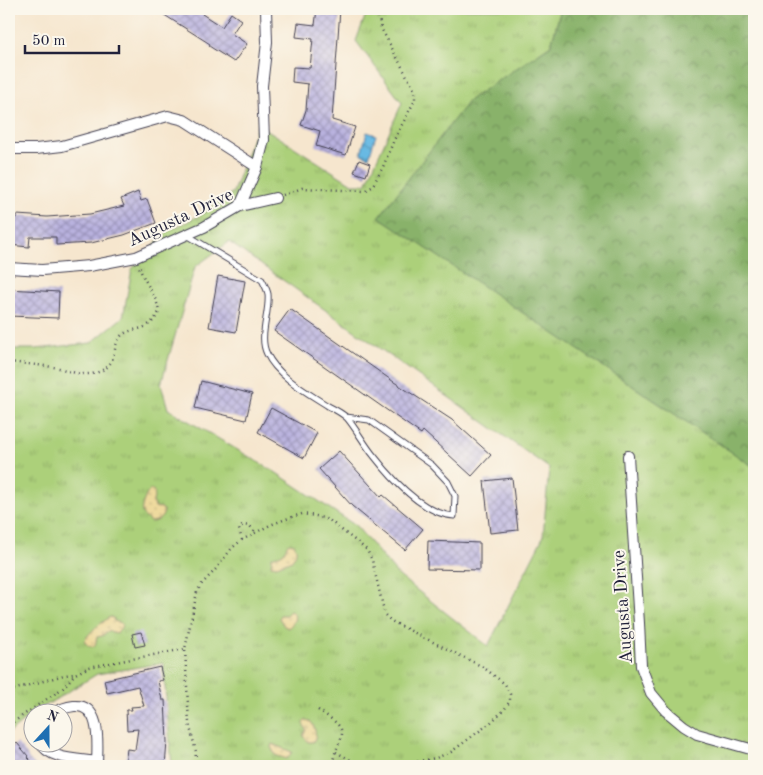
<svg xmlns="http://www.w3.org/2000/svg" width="763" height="775" font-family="'Old Standard TT',serif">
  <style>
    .grass { fill: url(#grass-tufts); stroke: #67795a; fill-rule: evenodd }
    .forest { fill: url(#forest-crowns); stroke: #566a52 }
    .sand { fill: url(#sand-dots); stroke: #887e6c }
    .water { fill: url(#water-waves); stroke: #446e8f }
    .building { fill: url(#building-cross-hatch) }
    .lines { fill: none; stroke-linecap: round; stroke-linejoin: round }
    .service-casing { stroke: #423f51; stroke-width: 7 }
    .minor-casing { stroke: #423f51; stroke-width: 12 }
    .path { stroke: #423f51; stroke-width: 2.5; stroke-dasharray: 1 4; stroke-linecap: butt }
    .service { stroke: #fff; stroke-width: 5 }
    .minor { stroke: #fff; stroke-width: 10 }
    .labels { text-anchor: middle; stroke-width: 4; stroke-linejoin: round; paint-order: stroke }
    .street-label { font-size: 18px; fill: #22223b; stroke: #fbf7ec }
  </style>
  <defs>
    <pattern id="grass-tufts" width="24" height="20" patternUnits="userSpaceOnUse" patternTransform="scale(1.25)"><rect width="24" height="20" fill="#acd07a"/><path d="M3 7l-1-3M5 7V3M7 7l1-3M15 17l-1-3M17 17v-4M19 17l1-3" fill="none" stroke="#94b26a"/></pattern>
    <pattern id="forest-crowns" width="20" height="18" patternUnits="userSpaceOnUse" patternTransform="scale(1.25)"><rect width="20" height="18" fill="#89b26a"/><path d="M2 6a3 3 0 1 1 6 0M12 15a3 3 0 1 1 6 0" fill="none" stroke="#709058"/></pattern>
    <pattern id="sand-dots" width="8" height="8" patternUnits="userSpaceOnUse" patternTransform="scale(1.25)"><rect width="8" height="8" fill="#eeda9e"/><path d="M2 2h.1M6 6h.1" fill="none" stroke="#ccbb89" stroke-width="1.8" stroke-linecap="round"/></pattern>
    <pattern id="water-waves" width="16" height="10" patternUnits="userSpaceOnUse" patternTransform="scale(1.25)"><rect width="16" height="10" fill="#67b9e3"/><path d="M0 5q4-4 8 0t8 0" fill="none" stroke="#5496b9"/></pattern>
    <pattern id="building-cross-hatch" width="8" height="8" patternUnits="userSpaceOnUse" patternTransform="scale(1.25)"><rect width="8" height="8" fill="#b9b2df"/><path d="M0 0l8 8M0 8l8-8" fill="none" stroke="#9690b6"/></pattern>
  </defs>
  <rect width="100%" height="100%" fill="#fbf7ec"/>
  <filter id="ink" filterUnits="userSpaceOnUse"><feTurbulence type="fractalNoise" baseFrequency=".02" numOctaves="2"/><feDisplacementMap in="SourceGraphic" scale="10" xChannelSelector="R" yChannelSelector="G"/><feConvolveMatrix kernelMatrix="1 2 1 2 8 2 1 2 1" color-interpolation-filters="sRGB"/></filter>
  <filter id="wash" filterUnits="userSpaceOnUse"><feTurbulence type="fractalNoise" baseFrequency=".0096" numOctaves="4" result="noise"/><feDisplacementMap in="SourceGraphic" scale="20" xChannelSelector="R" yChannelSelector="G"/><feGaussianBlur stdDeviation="1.12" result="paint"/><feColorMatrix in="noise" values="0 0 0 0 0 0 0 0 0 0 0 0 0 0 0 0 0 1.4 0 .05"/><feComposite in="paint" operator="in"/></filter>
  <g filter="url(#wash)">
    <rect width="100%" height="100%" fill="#f6e6ce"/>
    <path class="grass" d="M368,9H561L551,45L469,101L754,467V766H172L163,663L97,674L35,712H32V714L9,733V349H36L91,343L123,317L132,269L166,232L201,215L233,192L258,124L352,184H366L402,103L356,41ZM229,242L549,468L543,537L488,646L399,576L356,526L275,472L168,409L161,384L195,267Z"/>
    <path class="forest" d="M561,9H754V467L379,217L469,100L551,45Z"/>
    <path class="sand" d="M150,490H153L155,494L153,501L155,507L162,508L164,512C162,519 157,522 150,522C147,519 143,516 142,513C140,507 146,494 150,490Z
      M289,543L294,544C298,550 296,554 292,560L277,566L271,565L272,557C276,555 278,556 281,554C286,552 285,546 289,543Z
      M290,611L294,613C296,620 293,624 288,628L284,626L279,618L280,615H286Z
      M110,617L113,618L114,621L121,623L122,626L117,633L108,631L102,636L97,637L95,646C90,648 87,645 84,641C91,630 100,624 110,617Z
      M305,720L310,721C315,726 318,736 313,742H308L303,736L306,730L303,723Z
      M272,744L292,752L287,759L275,755L271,747Z"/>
    <path class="water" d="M367,132L376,135L369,157L361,154Z"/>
    <g id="blocks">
      <path class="building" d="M155,9H205L202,14L222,27L231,13L241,20L232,34L247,44L234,62L209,46L210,44Z
        M317,9H340L332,120L355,127L346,155L316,146L320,131L301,125L306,110L308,84L292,82L293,67L310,68L313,39L296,37L298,23L315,25Z
        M359,160L370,164L366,176L354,172Z
        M138,192L141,201L147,199L156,223L124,235L91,243L56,245V237H30L29,247L9,245V218H17V215L47,217L90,214L124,206L121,199Z
        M218,276L245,281L236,332L209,327Z
        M9,289L59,292L58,318L9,316Z
        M290,309L394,382L452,420L491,455L472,476L423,431L421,434L274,331Z
        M201,381L252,394L246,420L195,408Z
        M271,408L317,433L304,458L258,432Z
        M339,451L381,497L383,495L423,529L405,550L352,506L319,469Z
        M512,478L518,530L490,533L484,481Z
        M428,541L480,543V570L427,569Z
        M141,632L145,645L135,647L132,634Z
        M160,667L163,680L158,681L162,700H165L167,742L165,766L125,764L127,749L135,750L138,729L127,730L126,710H132L131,707L144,706L138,686L107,693L104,680Z
        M17,743L28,756L27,757L36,766H9V750Z"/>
    </g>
  </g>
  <g filter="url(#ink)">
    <use href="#blocks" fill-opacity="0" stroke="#423f51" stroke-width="1"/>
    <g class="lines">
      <defs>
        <path id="service" d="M187,235L262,280C264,284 267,289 268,294C270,313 258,337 267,354C277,376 308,393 328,406C334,409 342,413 347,418C357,430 364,444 374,456C392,479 423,514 454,516L455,496L448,482L432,465L369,420L346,417"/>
        <path id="minor" d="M9,149H36L62,146L168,116L184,120L257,167
          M240,206L257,167L264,140L262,86L267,42L266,9
          M9,268L42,270L89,266L136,257L204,227L240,206L275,198
          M628,456L639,623L641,666L651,693L666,711L684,726L697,734L754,750
          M56,712C62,708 67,707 74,706C103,704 97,747 97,766
          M40,742C49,760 79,759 97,762"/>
      </defs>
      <use href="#service" class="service-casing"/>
      <use href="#minor" class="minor-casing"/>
      <path class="path" d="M283,195L302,188L365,191L372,187L383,167L394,140L415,100V91L381,28L378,15L380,9
        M9,362C25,364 42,365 59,368C69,371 78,375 89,374C95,374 102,371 107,367C116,359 113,345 121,336C133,325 147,335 159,312C157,295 144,283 139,266
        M242,540L239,529L243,525L250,526L255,532
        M9,691L64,675L75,674
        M318,710C358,735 337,733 332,766
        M9,725L63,688L75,674L89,667L185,649
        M336,752L362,766
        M195,766L196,752L189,723L185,649L197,592L201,585L216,569L232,548L242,540L270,525L286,519L302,514L316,516L329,520L367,550L372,560L385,615L391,621L483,667L505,684L510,694V701L504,710L489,724L451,752L436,758L392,766"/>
      <use href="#service" class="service"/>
      <use href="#minor" class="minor"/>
    </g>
  </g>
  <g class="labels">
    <g class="street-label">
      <text transform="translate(180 217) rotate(-25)" y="6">Augusta Drive</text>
      <text transform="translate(622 607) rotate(-94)" y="6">Augusta Drive</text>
    </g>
  </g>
  <rect width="763" height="775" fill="none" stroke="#fbf7ec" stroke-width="30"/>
  <g transform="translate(48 728) rotate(21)"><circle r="24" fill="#fbf7ec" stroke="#a4a2a5"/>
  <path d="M0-4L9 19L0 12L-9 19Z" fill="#1f6fb2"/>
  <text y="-8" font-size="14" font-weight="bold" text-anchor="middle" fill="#22223b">N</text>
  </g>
  <path d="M25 45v8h94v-8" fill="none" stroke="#22223b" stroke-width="2.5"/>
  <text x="32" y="45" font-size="15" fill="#22223b" stroke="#fbf7ec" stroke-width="4" paint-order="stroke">50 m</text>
</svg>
